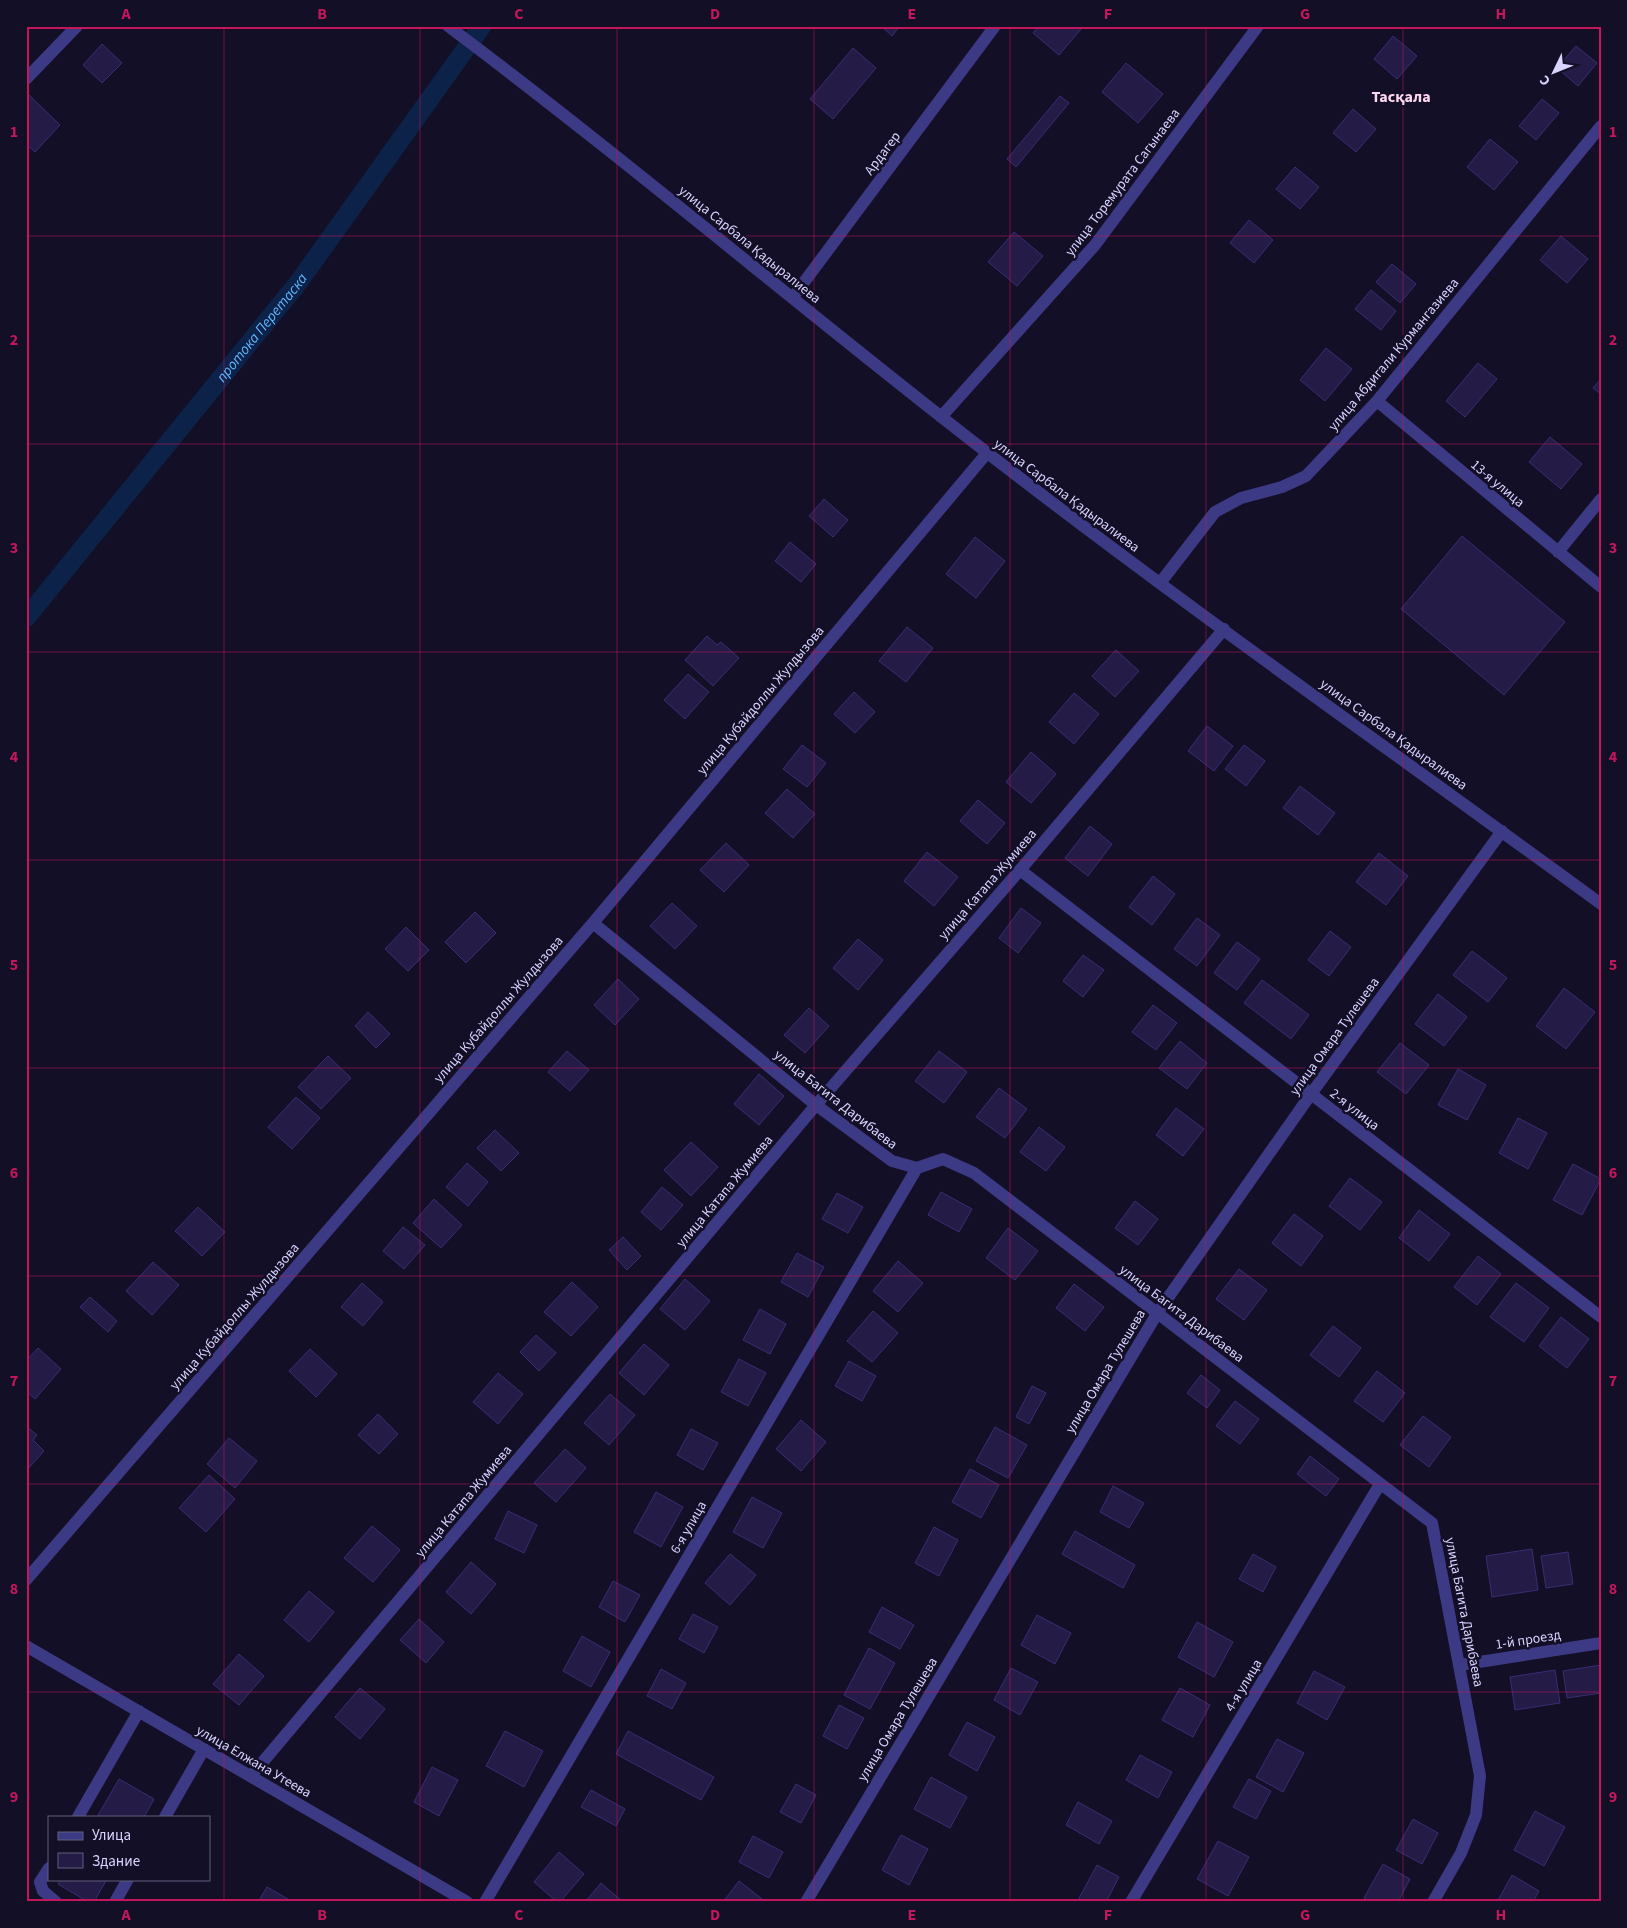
<svg xmlns="http://www.w3.org/2000/svg" width="1627" height="1928" font-family="'Source Sans 3',sans-serif">
  <style>
    .lines { fill: none; stroke-linecap: round; stroke-linejoin: round }
    .canal { stroke: #0c2248; stroke-width: 19 }
    .building { fill: #241b47; stroke: #3b2d73 }
    .minor { stroke: #3d3a85; stroke-width: 12 }
    .grid { fill: none; stroke: #c2185b; stroke-width: 1; stroke-opacity: 0.55 }
    .labels { text-anchor: middle; stroke-width: 5; stroke-linejoin: round; paint-order: stroke }
    .street-label { font-size: 14px; fill: #d9d4ff; stroke: #130f26 }
    .water-label { font-size: 15px; font-style: italic; fill: #62b6ff; stroke: #130f26 }
    .quarter-label { font-size: 16px; font-weight: bold; fill: #ffd6f0; stroke: #130f26 }
    .neatline { fill: none; stroke: #c2185b; stroke-width: 2 }
    .grid-label { font-size: 16px; text-anchor: middle; font-weight: bold; fill: #c2185b }
  </style>
  <rect width="100%" height="100%" fill="#130f26"/>
  <g class="lines">
    <path class="canal" id="s1" d="M26,618L298,283L482,26"/>
  </g>
  <path class="building" d="M881,26H900L892,36Z
    M1039,26H1079L1082,28L1059,55L1033,33Z
    M1393,36L1417,56L1397,79L1374,59Z
    M102,44L122,63L102,83L83,65Z
    M1576,46L1597,63L1578,86L1557,68Z
    M853,48L876,68L833,119L810,99Z
    M1126,63L1163,94L1138,123L1102,92Z
    M29,95L60,125L35,152L26,144V98Z
    M1060,96L1069,103L1016,167L1007,159Z
    M1542,99L1559,113L1536,140L1519,126Z
    M1353,109L1376,129L1356,152L1333,133Z
    M1490,139L1518,162L1494,190L1467,167Z
    M1295,167L1319,187L1300,209L1276,189Z
    M1249,220L1273,240L1254,263L1230,243Z
    M1014,232L1043,256L1017,286L988,262Z
    M1561,236L1588,259L1567,283L1540,260Z
    M1392,264L1416,284L1400,303L1376,282Z
    M1371,290L1396,311L1381,330L1355,309Z
    M1326,348L1352,369L1325,401L1300,380Z
    M1478,363L1497,379L1465,417L1446,401Z
    M1601,379V394L1593,388Z
    M1550,437L1582,464L1561,489L1529,462Z
    M824,499L848,520L833,537L809,516Z
    M1462,536L1565,622L1504,695L1401,609Z
    M975,537L1005,561L976,598L946,574Z
    M790,542L816,564L801,582L775,561Z
    M907,627L933,648L906,682L879,661Z
    M707,636L717,645L721,642L739,658L713,686L685,660Z
    M1116,650L1139,671L1115,697L1092,676Z
    M688,674L709,692L685,719L664,700Z
    M854,692L875,712L855,733L834,714Z
    M1074,693L1099,714L1074,744L1049,722Z
    M1207,726L1233,746L1214,771L1188,751Z
    M802,745L826,763L807,787L783,769Z
    M1244,745L1265,761L1246,786L1225,769Z
    M1031,752L1056,774L1031,803L1006,782Z
    M1300,786L1335,813L1318,835L1283,808Z
    M787,789L815,814L793,838L765,813Z
    M978,800L1005,823L987,844L960,821Z
    M1090,826L1112,844L1088,876L1065,858Z
    M726,843L749,865L724,892L700,870Z
    M927,852L958,877L934,906L904,881Z
    M1379,853L1408,876L1386,905L1356,882Z
    M1153,876L1175,894L1152,925L1129,907Z
    M672,903L697,926L675,949L650,926Z
    M1021,908L1041,923L1018,953L999,938Z
    M475,912L496,933L466,963L445,942Z
    M1197,918L1220,935L1197,966L1174,949Z
    M406,927L429,950L408,971L385,949Z
    M1330,931L1351,947L1329,976L1308,960Z
    M858,939L883,960L858,990L833,968Z
    M1237,942L1260,959L1237,990L1214,973Z
    M1472,951L1507,978L1488,1002L1453,975Z
    M1083,955L1104,970L1083,997L1063,981Z
    M618,979L639,999L615,1025L594,1005Z
    M1262,980L1309,1015L1291,1039L1244,1003Z
    M1564,988L1595,1012L1566,1049L1536,1026Z
    M1438,994L1467,1017L1444,1046L1415,1024Z
    M1153,1005L1177,1023L1156,1050L1132,1032Z
    M809,1008L829,1026L805,1053L784,1035Z
    M368,1012L390,1034L376,1048L355,1026Z
    M1180,1041L1207,1063L1187,1089L1159,1068Z
    M1400,1043L1429,1065L1406,1094L1377,1072Z
    M567,1051L589,1070L570,1091L548,1072Z
    M939,1051L967,1072L944,1103L915,1081Z
    M328,1056L351,1078L321,1109L298,1087Z
    M1458,1069L1486,1085L1467,1120L1438,1105Z
    M759,1074L784,1096L759,1125L734,1104Z
    M999,1088L1027,1109L1005,1138L976,1117Z
    M296,1097L320,1118L292,1149L268,1127Z
    M1176,1108L1204,1129L1183,1156L1156,1135Z
    M1518,1118L1547,1133L1528,1169L1499,1153Z
    M1039,1127L1065,1147L1046,1171L1020,1152Z
    M495,1130L519,1153L501,1171L477,1148Z
    M691,1142L718,1167L691,1196L664,1170Z
    M467,1163L488,1182L468,1206L446,1187Z
    M1573,1164L1601,1179L1582,1215L1553,1200Z
    M1350,1178L1382,1202L1360,1230L1329,1206Z
    M662,1187L683,1205L661,1230L641,1212Z
    M941,1192L972,1209L959,1232L928,1215Z
    M837,1193L863,1207L848,1233L822,1219Z
    M434,1199L462,1225L441,1248L413,1223Z
    M1135,1201L1158,1219L1138,1245L1115,1228Z
    M198,1207L225,1232L202,1256L175,1231Z
    M1419,1210L1450,1234L1429,1261L1399,1238Z
    M1294,1214L1323,1236L1301,1266L1272,1243Z
    M403,1227L425,1245L404,1269L383,1251Z
    M1008,1228L1038,1251L1015,1280L986,1258Z
    M623,1237L641,1256L627,1270L609,1250Z
    M797,1253L824,1267L808,1297L781,1282Z
    M1478,1256L1501,1274L1477,1305L1454,1287Z
    M898,1261L923,1283L898,1312L873,1291Z
    M153,1262L179,1285L152,1315L126,1291Z
    M1239,1269L1267,1290L1244,1320L1216,1299Z
    M685,1279L710,1301L685,1330L660,1309Z
    M572,1282L598,1307L571,1336L544,1312Z
    M362,1283L383,1302L363,1326L341,1307Z
    M1516,1283L1549,1308L1524,1342L1490,1317Z
    M1074,1284L1104,1307L1085,1331L1056,1308Z
    M90,1297L117,1321L108,1332L80,1307Z
    M760,1309L786,1324L770,1354L743,1340Z
    M873,1311L898,1333L872,1362L847,1341Z
    M1561,1317L1589,1339L1567,1368L1539,1346Z
    M1333,1326L1361,1348L1339,1377L1310,1355Z
    M536,1335L556,1353L539,1371L520,1352Z
    M644,1344L669,1365L644,1395L619,1373Z
    M38,1348L61,1369L35,1399L26,1391V1361Z
    M310,1349L337,1374L316,1397L289,1371Z
    M739,1359L766,1373L748,1406L721,1392Z
    M849,1361L876,1376L862,1401L835,1386Z
    M1377,1371L1405,1393L1383,1422L1354,1401Z
    M498,1373L523,1394L498,1424L473,1402Z
    M1201,1375L1220,1390L1207,1408L1187,1393Z
    M1032,1386L1046,1393L1029,1424L1016,1417Z
    M610,1394L635,1415L609,1445L584,1423Z
    M1235,1401L1259,1419L1240,1444L1216,1426Z
    M378,1414L398,1434L379,1454L358,1435Z
    M1423,1416L1451,1437L1429,1467L1400,1445Z
    M801,1420L826,1442L801,1471L776,1449Z
    M26,1426L37,1435L33,1440L44,1451L26,1471Z
    M995,1427L1027,1445L1008,1478L976,1461Z
    M691,1429L718,1443L703,1470L677,1455Z
    M229,1438L257,1461L235,1488L207,1464Z
    M565,1449L586,1468L556,1502L534,1483Z
    M1310,1456L1339,1479L1326,1496L1297,1474Z
    M970,1469L999,1485L981,1518L952,1502Z
    M209,1475L235,1499L206,1532L179,1508Z
    M1113,1486L1144,1503L1129,1528L1100,1512Z
    M656,1492L683,1507L661,1547L634,1532Z
    M752,1497L782,1513L763,1548L733,1532Z
    M508,1511L537,1525L524,1553L495,1539Z
    M372,1526L400,1550L373,1582L344,1558Z
    M934,1527L958,1540L939,1576L915,1563Z
    M1075,1531L1135,1565L1123,1588L1062,1554Z
    M1532,1549L1538,1590L1492,1597L1486,1556Z
    M1568,1552L1573,1584L1546,1588L1541,1556Z
    M730,1554L756,1575L730,1605L705,1583Z
    M1253,1554L1276,1567L1263,1592L1239,1579Z
    M471,1562L496,1584L471,1614L446,1592Z
    M613,1581L640,1595L625,1622L599,1607Z
    M309,1591L334,1612L309,1642L284,1620Z
    M882,1607L914,1625L900,1649L869,1632Z
    M693,1614L718,1627L704,1653L679,1639Z
    M1037,1615L1071,1633L1055,1664L1021,1645Z
    M419,1619L444,1642L426,1663L400,1640Z
    M1197,1622L1233,1642L1214,1677L1178,1657Z
    M582,1636L610,1652L591,1687L563,1671Z
    M869,1648L895,1663L870,1709L844,1695Z
    M239,1654L264,1676L239,1705L213,1684Z
    M1601,1665V1693L1567,1698L1563,1671Z
    M1011,1668L1038,1682L1020,1715L994,1700Z
    M661,1669L686,1683L672,1709L647,1696Z
    M1555,1670L1560,1703L1515,1710L1510,1677Z
    M1314,1671L1345,1687L1327,1720L1297,1703Z
    M360,1688L385,1709L360,1739L335,1717Z
    M1180,1688L1210,1705L1193,1737L1162,1720Z
    M839,1705L864,1718L847,1749L823,1736Z
    M967,1722L995,1737L977,1771L949,1755Z
    M505,1731L543,1751L524,1787L486,1766Z
    M628,1731L714,1777L701,1800L616,1754Z
    M1277,1739L1304,1753L1283,1792L1256,1777Z
    M1140,1755L1172,1772L1158,1798L1126,1780Z
    M432,1767L458,1780L439,1816L414,1802Z
    M931,1777L967,1797L950,1828L914,1809Z
    M119,1779L154,1799L144,1817H97Z
    M1249,1779L1271,1791L1256,1819L1233,1807Z
    M796,1784L816,1795L801,1823L780,1812Z
    M591,1790L625,1809L616,1826L581,1807Z
    M1078,1802L1112,1821L1099,1844L1066,1825Z
    M1535,1811L1565,1827L1544,1866L1514,1850Z
    M1413,1819L1438,1833L1422,1864L1396,1850Z
    M901,1835L928,1849L909,1885L882,1870Z
    M753,1836L783,1852L769,1878L739,1862Z
    M1218,1841L1249,1857L1228,1896L1197,1879Z
    M559,1852L584,1874L560,1902H557L534,1882Z
    M1383,1864L1410,1879L1398,1902H1371L1364,1898Z
    M1097,1865L1119,1877L1106,1902H1077Z
    M1512,1875L1539,1891L1533,1902H1497Z
    M61,1879H107L94,1902H88L58,1884Z
    M739,1881L766,1902H723Z
    M601,1883L623,1902H585Z
    M267,1887L293,1902H258Z"/>
  <g class="lines">
    <path class="minor" d="M448,26C631,163 804,311 985,451C1186,607 1395,753 1601,904
      M26,79L77,26
      M793,297L995,26
      M1377,401L1601,587
      M941,417L1095,245L1258,26
      M1558,552L1601,499
      M1160,583L1215,512L1241,498L1282,487L1306,476L1377,401L1601,126
      M1020,870L1601,1317
      M593,923L816,1105L892,1161L917,1168L943,1159L974,1173L1432,1523L1480,1776L1476,1815L1461,1853L1433,1902
      M26,1580L593,923L987,453
      M26,1646L467,1902
      M1460,1665L1601,1643
      M251,1776L816,1105L1020,870L1224,629
      M78,1817L139,1711
      M165,1817L204,1749
      M49,1868L40,1882L43,1891L56,1902
      M115,1902L128,1879
      M485,1902L917,1168
      M806,1902L1158,1312L1311,1094L1502,831
      M1131,1902L1380,1484"/>
  </g>
  <path class="grid" d="M224,26V1902M420,26V1902M617,26V1902M814,26V1902M1010,26V1902M1206,26V1902M1403,26V1902M26,236H1601M26,444H1601M26,652H1601M26,860H1601M26,1068H1601M26,1276H1601M26,1484H1601M26,1692H1601"/>
  <g class="labels">
    <g class="street-label">
      <text transform="translate(882 153) rotate(-53)" y="5">Ардагер</text>
      <text transform="translate(1122 182) rotate(-53)" y="5">улица Торемурата Сагынаева</text>
      <text transform="translate(750 244) rotate(39)" y="5">улица Сарбала Қадыралиева</text>
      <text transform="translate(1393 354) rotate(-50)" y="5">улица Абдигали Курмангазиева</text>
      <text transform="translate(1498 483) rotate(40)" y="5">13-я улица</text>
      <text transform="translate(1067 495) rotate(37)" y="5">улица Сарбала Қадыралиева</text>
      <text transform="translate(760 700) rotate(-50)" y="5">улица Кубайдоллы Жулдызова</text>
      <text transform="translate(1394 734) rotate(36)" y="5">улица Сарбала Қадыралиева</text>
      <text transform="translate(987 884) rotate(-49)" y="5">улица Катапа Жумиева</text>
      <text transform="translate(498 1009) rotate(-49)" y="5">улица Кубайдоллы Жулдызова</text>
      <text transform="translate(1334 1036) rotate(-54)" y="5">улица Омара Тулешева</text>
      <text transform="translate(836 1099) rotate(38)" y="5">улица Багита Дарибаева</text>
      <text transform="translate(1355 1109) rotate(38)" y="5">2-я улица</text>
      <text transform="translate(724 1191) rotate(-50)" y="5">улица Катапа Жумиева</text>
      <text transform="translate(1182 1313) rotate(37)" y="5">улица Багита Дарибаева</text>
      <text transform="translate(234 1316) rotate(-49)" y="5">улица Кубайдоллы Жулдызова</text>
      <text transform="translate(1105 1371) rotate(-59)" y="5">улица Омара Тулешева</text>
      <text transform="translate(463 1501) rotate(-50)" y="5">улица Катапа Жумиева</text>
      <text transform="translate(688 1527) rotate(-60)" y="5">6-я улица</text>
      <text transform="translate(1465 1612) rotate(79)" y="5">улица Багита Дарибаева</text>
      <text transform="translate(1528 1639) rotate(-9)" y="5">1-й проезд</text>
      <text transform="translate(1243 1685) rotate(-59)" y="5">4-я улица</text>
      <text transform="translate(897 1719) rotate(-59)" y="5">улица Омара Тулешева</text>
      <text transform="translate(254 1761) rotate(30)" y="5">улица Елжана Утеева</text>
    </g>
    <g class="water-label">
      <text dy="5" stroke="none"><textPath href="#s1" startOffset="374">протока Перетаска</textPath></text>
    </g>
    <g class="quarter-label">
      <text x="1401" y="102">Тасқала</text>
    </g>
  </g>
  <rect width="1627" height="1928" fill="none" stroke="#130f26" stroke-width="55"/>
  <rect x="48" y="1816" width="162" height="65" fill="#130f26" stroke="#625e7d"/>
  <rect x="58" y="1832" width="25" height="8" fill="#3d3a85" stroke="#625e7d"/>
  <text x="92" y="1840" font-size="15" fill="#d9d4ff">Улица</text>
  <rect x="58" y="1853" width="25" height="15" fill="#241b47" stroke="#625e7d"/>
  <text x="92" y="1866" font-size="15" fill="#d9d4ff">Здание</text>
  <g transform="translate(1554 72) rotate(227)" stroke="#130f26" stroke-width="4" paint-order="stroke">
  <path d="M0-4L9 19L0 12L-9 19Z" fill="#d9d4ff"/>
  <text y="-8" font-size="14" font-weight="bold" text-anchor="middle" fill="#d9d4ff">С</text>
  </g>
  <rect x="28" y="28" width="1572" height="1872" class="neatline"/>
  <g class="grid-label">
    <text x="126" y="19">A</text>
    <text x="322" y="19">B</text>
    <text x="519" y="19">C</text>
    <text x="715" y="19">D</text>
    <text x="912" y="19">E</text>
    <text x="1108" y="19">F</text>
    <text x="1305" y="19">G</text>
    <text x="1501" y="19">H</text>
    <text x="14" y="137">1</text>
    <text x="1613" y="137">1</text>
    <text x="14" y="345">2</text>
    <text x="1613" y="345">2</text>
    <text x="14" y="553">3</text>
    <text x="1613" y="553">3</text>
    <text x="14" y="762">4</text>
    <text x="1613" y="762">4</text>
    <text x="14" y="970">5</text>
    <text x="1613" y="970">5</text>
    <text x="14" y="1178">6</text>
    <text x="1613" y="1178">6</text>
    <text x="14" y="1386">7</text>
    <text x="1613" y="1386">7</text>
    <text x="14" y="1594">8</text>
    <text x="1613" y="1594">8</text>
    <text x="14" y="1802">9</text>
    <text x="1613" y="1802">9</text>
    <text x="126" y="1920">A</text>
    <text x="322" y="1920">B</text>
    <text x="519" y="1920">C</text>
    <text x="715" y="1920">D</text>
    <text x="912" y="1920">E</text>
    <text x="1108" y="1920">F</text>
    <text x="1305" y="1920">G</text>
    <text x="1501" y="1920">H</text>
  </g>
</svg>
